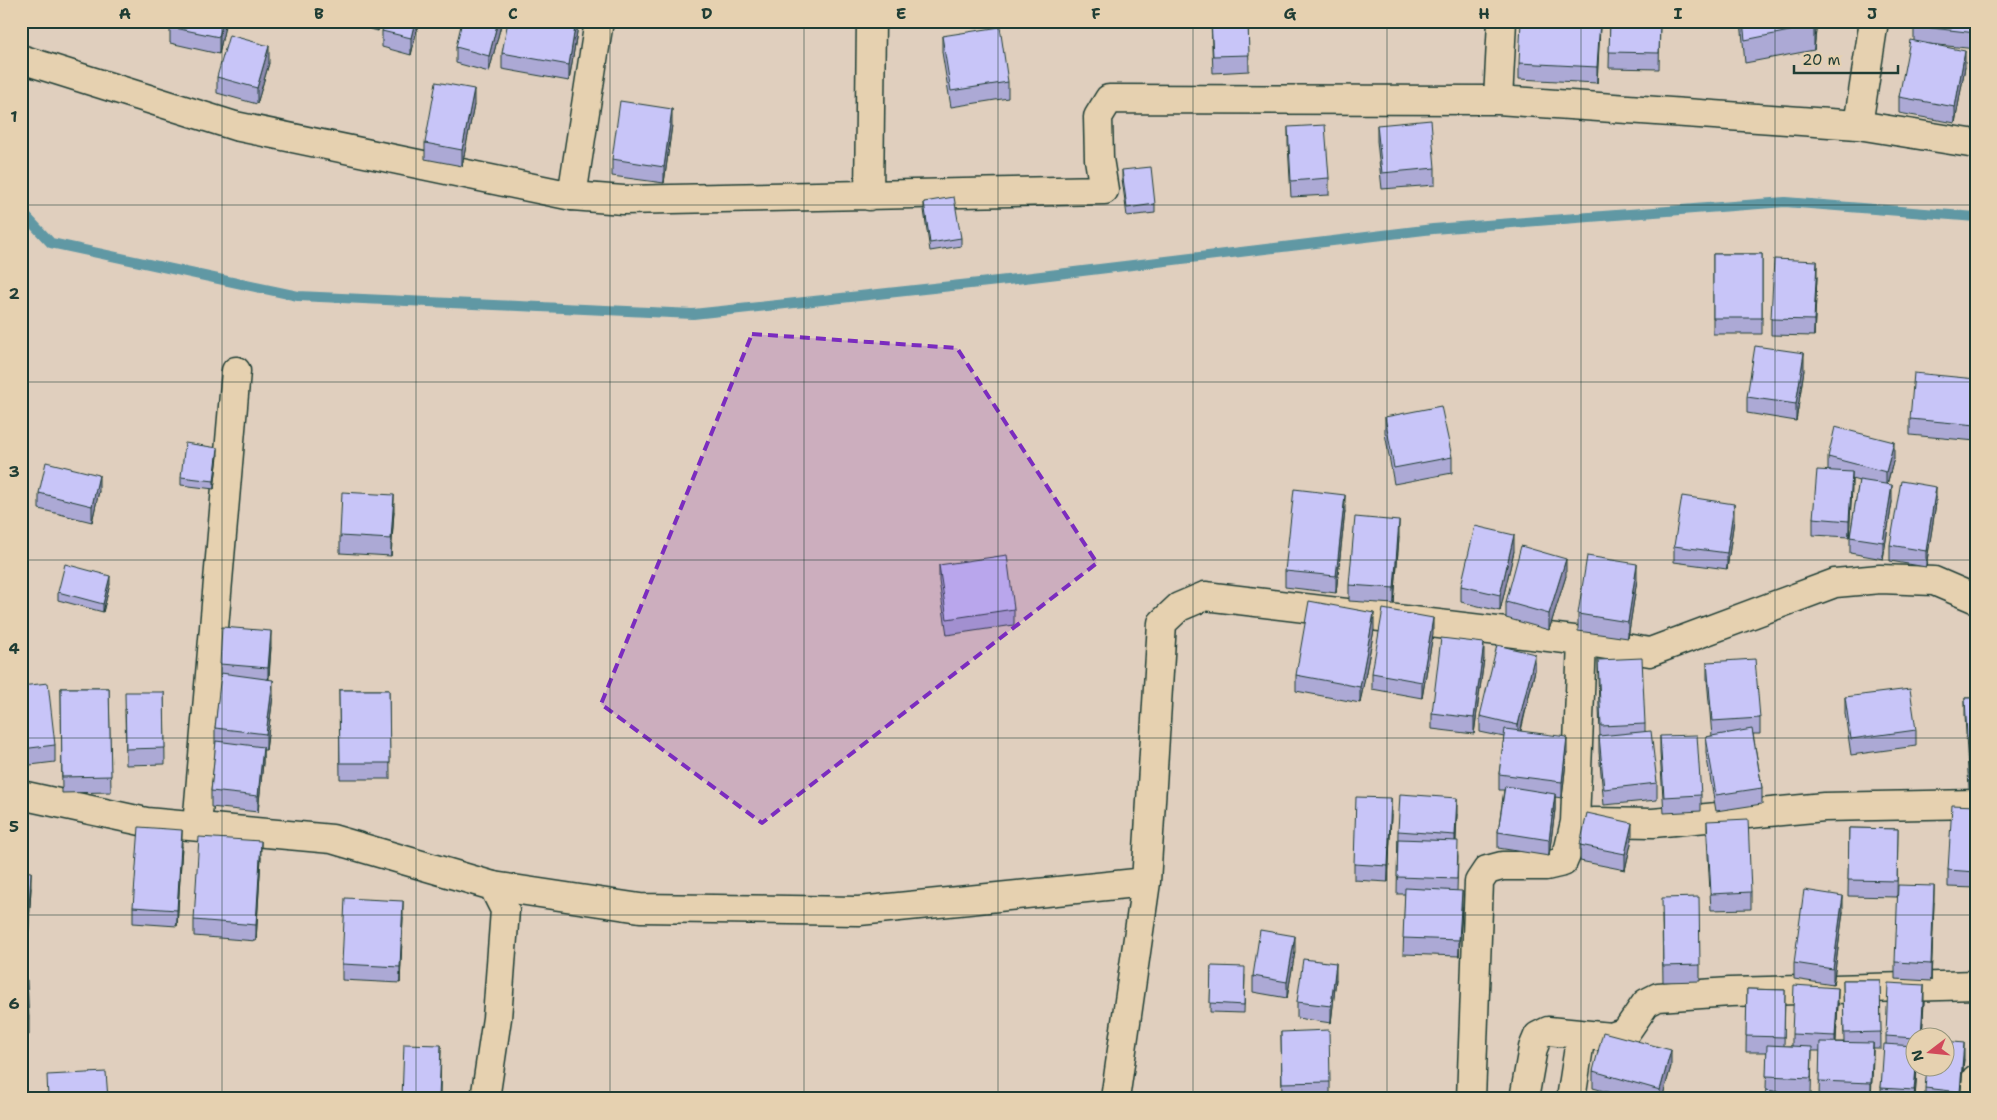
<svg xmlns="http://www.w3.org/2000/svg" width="1997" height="1120" font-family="'Shantell Sans',sans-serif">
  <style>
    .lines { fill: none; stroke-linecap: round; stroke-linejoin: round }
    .stream { stroke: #6198a4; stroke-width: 10 }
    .street-casing { stroke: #1f3d34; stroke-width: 31 }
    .secondary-casing { stroke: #1f3d34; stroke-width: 31 }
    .street { stroke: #e6d1b0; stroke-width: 28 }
    .secondary { stroke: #e6d1b0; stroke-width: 28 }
    .wall { fill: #aca9d5; stroke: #1f3d34 }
    .shaded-wall { fill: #8c8aae; stroke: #1f3d34 }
    .building { fill: #c8c5f8; stroke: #1f3d34 }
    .marked { fill: #7b2cbf; fill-opacity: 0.2; stroke: #7b2cbf; stroke-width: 4; stroke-dasharray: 10 6; stroke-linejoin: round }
    .grid { fill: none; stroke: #1f3d34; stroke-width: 1; stroke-opacity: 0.55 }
    .neatline { fill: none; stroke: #1f3d34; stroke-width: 2 }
    .grid-label { font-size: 16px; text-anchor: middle; font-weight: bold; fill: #1f3d34 }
  </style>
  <rect width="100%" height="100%" fill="#e0cfbe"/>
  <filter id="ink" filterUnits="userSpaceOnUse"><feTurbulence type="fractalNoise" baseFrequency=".02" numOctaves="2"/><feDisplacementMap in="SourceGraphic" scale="10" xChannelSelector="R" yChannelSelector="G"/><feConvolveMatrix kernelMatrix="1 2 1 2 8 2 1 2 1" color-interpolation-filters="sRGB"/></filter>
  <g filter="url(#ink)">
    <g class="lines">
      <path class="stream" d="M21,211L51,243L298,296L693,314L1016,279L1433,229L1785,202L1976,217"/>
      <defs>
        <path id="street" d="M1498,100L1502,21
          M572,196L623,200L1104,190L1099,159L1098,117L1109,99L1498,100L1858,125
          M869,196L871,21
          M1593,822L1653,823L1824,807L1976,804
          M197,826L236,371
          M493,886L640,908L859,911L1146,882
          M1115,1099L1146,882L1162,623L1179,607L1205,596L1582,641L1650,652L1835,583L1880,579L1934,581L1976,599
          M1471,1099L1479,882L1487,870L1502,866H1546L1563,862L1569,848L1575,822L1582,641
          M1524,1099L1533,1048L1538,1036L1548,1031L1611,1037L1626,1032L1646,1003L1658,997L1730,992L1976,985
          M1571,1099L1581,1034
          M1973,1099L1976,1079"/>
        <path id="secondary" d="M1874,21L1858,125L1976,144
          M21,59L235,126L572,196L599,21
          M21,795L146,822L332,839L493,886L505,910L497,1018L485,1099"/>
      </defs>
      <use href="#street" class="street-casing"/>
      <use href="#secondary" class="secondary-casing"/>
      <use href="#street" class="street"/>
      <use href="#secondary" class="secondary"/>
    </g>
    <path class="wall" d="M171,21H226L219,54L170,43V27Z
      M352,21H380L378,31L352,24Z
      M419,21L411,55L382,47V31Z
      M502,21L489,72L456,63V47Z
      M577,21V32L569,81L502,69V53Z
      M1211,21H1248L1249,71L1213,73Z
      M1600,21L1597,83L1519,79V63Z
      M1610,21H1660L1659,69L1609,68Z
      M1741,21H1817L1814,50L1745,63Z
      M1976,21V49L1929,44L1965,67L1955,123L1899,113V97L1914,41V26Z
      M942,36L1008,82V98L951,107L942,52Z
      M269,63L257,104L217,93V77Z
      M474,105L462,166L425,159V143Z
      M672,125L664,183L612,176V159Z
      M1377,125L1435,168V185L1382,189L1377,141Z
      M1288,127L1329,178V195L1291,197L1288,143Z
      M1122,170L1155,204V213L1127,216L1122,179Z
      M924,202L961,238V246L930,251L924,210Z
      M1713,254H1762V334H1713Z
      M1817,277L1814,336L1771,335V319Z
      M1804,370L1796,421L1747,413V397Z
      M1976,379V441L1910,435V419Z
      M1385,417L1452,457V473L1394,484L1385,433Z
      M218,456L214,489L181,485V477Z
      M1828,457L1894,458L1887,485L1892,502L1883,559L1850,553V537L1859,481L1852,479L1849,537L1813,535V518L1828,471Z
      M99,491L92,522L39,509V493Z
      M1936,503L1926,567L1890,561V545Z
      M394,511L391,556L340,553V536Z
      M1345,511L1336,593L1285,587V571Z
      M1734,520L1727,569L1674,562V546Z
      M1399,537L1394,604L1349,601V585Z
      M1514,551L1500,611L1461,602V586Z
      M939,565L1014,609V625L947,635L939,581Z
      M1566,576L1549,630L1506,618V602Z
      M1637,580L1628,638L1578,631V614Z
      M110,584L103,612L58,600V592Z
      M1374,630L1360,703L1296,691V675Z
      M1433,634L1422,698L1372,689V673Z
      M271,647L269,679L273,696L266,750H263V763L258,812L211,807V791L216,744H215V728L221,680H220V664Z
      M1484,659L1474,734L1432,729V713Z
      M1598,660L1645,724V731L1657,783V800L1604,805L1599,752V736H1600L1598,677Z
      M1707,662L1760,718V734H1753L1762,788V804L1716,811L1706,753V737L1712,736L1707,679Z
      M1535,670L1521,731L1567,753L1562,798L1555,797V810L1549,856L1498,848V832L1504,790H1499V774L1504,737L1480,732V716Z
      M21,686L55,745V762L22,766Z
      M61,688H109L111,792L62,793Z
      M339,690H389L390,779H340Z
      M164,692L165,764L126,765L125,709Z
      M1845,697L1916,730V746L1851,755L1845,713Z
      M1965,698H1976V790H1969L1965,715Z
      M1660,736L1701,795V811L1664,813L1660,753Z
      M1976,806V888L1948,887V870Z
      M1457,814L1456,841L1458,857L1457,891L1462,907L1459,956L1403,954L1405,894H1397L1398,831Z
      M1391,815L1388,882L1354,880V864Z
      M1707,821L1751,892V909L1711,910L1707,837Z
      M1849,828L1898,829L1897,897L1848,896Z
      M1632,839L1625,870L1580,861V845Z
      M182,846L177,926L133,923V907Z
      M261,857L256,941L194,936V920Z
      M21,871L31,888L28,941H21Z
      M1934,902L1931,981L1895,979V962Z
      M1843,912L1833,985L1794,979V963Z
      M1662,914L1700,965V981L1663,982Z
      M403,917L400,983L342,980V964Z
      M1295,952L1287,998L1253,992V976Z
      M1211,966L1245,975L1244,1013L1210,1012Z
      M1336,979L1331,1023L1297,1018V1002Z
      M21,980L29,1018V1035H21Z
      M1843,980H1880L1881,1048H1873L1871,1099L1819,1098L1820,1051H1812L1811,1094L1783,1093L1766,1090L1767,1052H1746L1747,989L1785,990L1784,1046H1792V1034L1838,1004L1836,1042H1844Z
      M1924,1001L1922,1038H1914V1068H1917L1915,1099H1881V1088L1886,1044V1036Z
      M1281,1032L1330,1082V1098L1282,1099Z
      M1964,1059L1960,1099H1925V1088Z
      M1671,1066L1662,1099H1633L1593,1088V1071Z"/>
    <path class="shaded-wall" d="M223,21H226L219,54V37Z
      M378,21H380L378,31Z
      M415,21H419L411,55V38Z
      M498,21H502L489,72V56Z
      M576,21H577V32L569,81V65Z
      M1600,21V28L1597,83V67Z
      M1814,21H1817L1814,50Z
      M269,46V63L257,104V88Z
      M1965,51V67L1955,123V107Z
      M474,89V105L462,166V150Z
      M672,109V125L664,183V167Z
      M1817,261V277L1814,336V320Z
      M1804,353V370L1796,421V404Z
      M1894,442V458L1886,488V472Z
      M218,448V456L214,489V481Z
      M1852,472V489L1849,537V521Z
      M99,475V491L92,522V506Z
      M1892,485V502L1883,559V542Z
      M1936,487V503L1926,567V551Z
      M394,495V511L391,556V539Z
      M1345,495V511L1336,593V576Z
      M1734,504V520L1727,569V553Z
      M1399,521V537L1394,604V588Z
      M1514,535V551L1500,611V595Z
      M1566,559V576L1549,630V614Z
      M1637,564V580L1628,638V622Z
      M110,576V584L103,612V604Z
      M1374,613V630L1360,703V687Z
      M1433,618V634L1422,698V682Z
      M271,631V647L268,684V668Z
      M1484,643V659L1474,734V718Z
      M1535,654V670L1518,741V725Z
      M273,680V696L266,750V734Z
      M1567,737V753L1562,798V782Z
      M263,747V763L258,812V796Z
      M1555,794V810L1549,856V840Z
      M1391,798V815L1388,882V866Z
      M1457,798V814L1455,851V835Z
      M1632,823V839L1625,870V854Z
      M182,830V846L177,926V910Z
      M261,841V857L256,941V925Z
      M31,872V888L28,941V925Z
      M1934,886V902L1931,981V964Z
      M1462,891V907L1459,956V940Z
      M1843,896V912L1833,985V969Z
      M403,901V917L400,983V967Z
      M1295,936V952L1287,998V982Z
      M1336,963V979L1331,1023V1006Z
      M1924,985V1001L1922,1038H1921Z
      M1838,988V1004L1835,1052V1036Z
      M1873,1043V1059L1871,1099V1083Z
      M1964,1043V1059L1960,1099Z
      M441,1045L440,1099H439Z
      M1671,1050V1066L1662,1099H1660V1090Z
      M1916,1068H1917L1915,1099H1914Z"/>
    <path class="building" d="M171,21H223L219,37L170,27Z
      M385,21H415L411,38L382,31Z
      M462,21H498L489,56L456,47Z
      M508,21H576L569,65L502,53Z
      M1211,21H1248L1249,55L1213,56Z
      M1521,21H1600L1597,67L1519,63Z
      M1610,21H1660L1659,53L1609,52Z
      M1743,21H1814V26L1745,40Z
      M1915,21H1976V33L1914,26Z
      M1000,27L1008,82L951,91L942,36Z
      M229,35L269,46L257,88L217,77Z
      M1910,40L1965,51L1955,107L1899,97Z
      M436,82L474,89L462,150L425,143Z
      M620,101L672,109L664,167L612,159Z
      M1431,120L1435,168L1382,173L1377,125Z
      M1325,125L1329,178L1291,181L1288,127Z
      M1151,167L1155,204L1127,208L1122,170Z
      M954,197L961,238L930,243L924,202Z
      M1713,254H1762V318H1713Z
      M1774,259L1817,261L1814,320L1771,319Z
      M1755,346L1804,353L1796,404L1747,397Z
      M1914,373L1976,379V425L1910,419Z
      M1441,406L1452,457L1394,468L1385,417Z
      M1835,427L1894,442L1886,472L1828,457Z
      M185,443L218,448L214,481L181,477Z
      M46,462L99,475L92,506L39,493Z
      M1817,470L1852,472L1849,521L1813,518Z
      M1859,480L1892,485L1883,542L1850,537Z
      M1901,481L1936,487L1926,551L1890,545Z
      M1294,489L1345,495L1336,576L1285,571Z
      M342,492L394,495L391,539L340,536Z
      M1682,496L1734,504L1727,553L1674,546Z
      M1355,517L1399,521L1394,588L1349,585Z
      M1475,526L1514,535L1500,595L1461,586Z
      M1521,546L1566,559L1549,614L1506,602Z
      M1007,555L1014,609L947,619L939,565Z
      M1587,556L1637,564L1628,622L1578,614Z
      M65,564L110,576L103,604L58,592Z
      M1309,601L1374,613L1360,687L1296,675Z
      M1383,609L1433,618L1422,682L1372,673Z
      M222,627L271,631L268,668L220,664Z
      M1441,638L1484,643L1474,718L1432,713Z
      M1497,645L1535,654L1518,725L1480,716Z
      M1642,658L1645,724L1601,726L1598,660Z
      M1755,659L1760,718L1712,721L1707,662Z
      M221,673L273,680L266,734L215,728Z
      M48,683L55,745L22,749L21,686Z
      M61,688H109L111,776L62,777Z
      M1910,689L1916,730L1851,739L1845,697Z
      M339,690H389L390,763H340Z
      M125,692H164L165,748L126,749Z
      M1965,698H1976V774H1969Z
      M1505,729L1567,737L1562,782L1499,774Z
      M1752,729L1762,788L1716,795L1706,737Z
      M1651,731L1657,783L1604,789L1599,736Z
      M1697,735L1701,795L1664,797L1660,736Z
      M216,741L263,747L258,796L211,791Z
      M1505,786L1555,794L1549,840L1498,832Z
      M1400,794L1457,798L1455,835L1398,831Z
      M1356,797L1391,798L1388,866L1354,864Z
      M1952,805L1976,806V872L1948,870Z
      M1587,813L1632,823L1625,854L1580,845Z
      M1748,819L1751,892L1711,894L1707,821Z
      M139,827L182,830L177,910L133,907Z
      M1849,828L1898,829L1897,881L1848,880Z
      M199,837L261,841L256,925L194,920Z
      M1398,839L1458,841L1457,879L1397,877Z
      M21,871L31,872L28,925L21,924Z
      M1898,885L1934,886L1931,964L1895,962Z
      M1405,888L1462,891L1459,940L1403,938Z
      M1804,890L1843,896L1833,969L1794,963Z
      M1699,897L1700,965L1663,966L1662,898Z
      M345,898L403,901L400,967L342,964Z
      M1260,930L1295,936L1287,982L1253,976Z
      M1303,959L1336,963L1331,1006L1297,1002Z
      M1211,966L1245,967L1244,1005L1210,1003Z
      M21,980H27L29,1018L21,1019Z
      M1843,980H1880L1881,1032L1844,1033Z
      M1888,983L1924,985L1921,1038H1914L1886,1036Z
      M1794,985L1838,988L1835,1036L1792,1034Z
      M1747,989L1785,990L1784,1037L1746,1036Z
      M1329,1030L1330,1082L1282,1083L1281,1032Z
      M1603,1032L1671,1050L1660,1090L1593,1071Z
      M1944,1041L1964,1043L1960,1092L1925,1088L1927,1068H1944Z
      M1820,1042L1873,1043L1871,1083L1819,1081Z
      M404,1044L441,1045L439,1099H402Z
      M1884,1044L1914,1046V1068H1916L1914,1090L1881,1088Z
      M1767,1045L1812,1047L1811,1078L1766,1076Z
      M106,1072L108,1099H48L47,1075Z
      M1766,1090L1820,1099H1764Z"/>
  </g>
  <path class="marked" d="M752,334L957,348L1097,563L762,823L601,704Z"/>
  <path class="grid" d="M222,21V1099M416,21V1099M610,21V1099M804,21V1099M998,21V1099M1193,21V1099M1387,21V1099M1581,21V1099M1775,21V1099M21,205H1976M21,382H1976M21,560H1976M21,738H1976M21,915H1976"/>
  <rect width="1997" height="1120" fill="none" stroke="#e6d1b0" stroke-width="55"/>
  <g transform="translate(1930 1052) rotate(254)"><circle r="24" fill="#e6d1b0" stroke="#96967e"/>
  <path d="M0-4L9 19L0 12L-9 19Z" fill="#d1495b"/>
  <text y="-8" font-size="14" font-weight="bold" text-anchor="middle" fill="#1f3d34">N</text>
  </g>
  <path d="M1794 65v8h104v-8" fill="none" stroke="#1f3d34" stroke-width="2.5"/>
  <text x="1802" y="65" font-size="15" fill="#1f3d34" stroke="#e6d1b0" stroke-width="4" paint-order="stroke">20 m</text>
  <rect x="28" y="28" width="1942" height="1064" class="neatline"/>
  <g class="grid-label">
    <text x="125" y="19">A</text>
    <text x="319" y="19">B</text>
    <text x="513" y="19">C</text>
    <text x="707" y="19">D</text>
    <text x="901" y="19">E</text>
    <text x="1096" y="19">F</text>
    <text x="1290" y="19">G</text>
    <text x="1484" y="19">H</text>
    <text x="1678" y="19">I</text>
    <text x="1872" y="19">J</text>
    <text x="14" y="122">1</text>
    <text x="14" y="299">2</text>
    <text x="14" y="477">3</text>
    <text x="14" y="654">4</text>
    <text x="14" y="832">5</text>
    <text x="14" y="1009">6</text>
  </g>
</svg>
